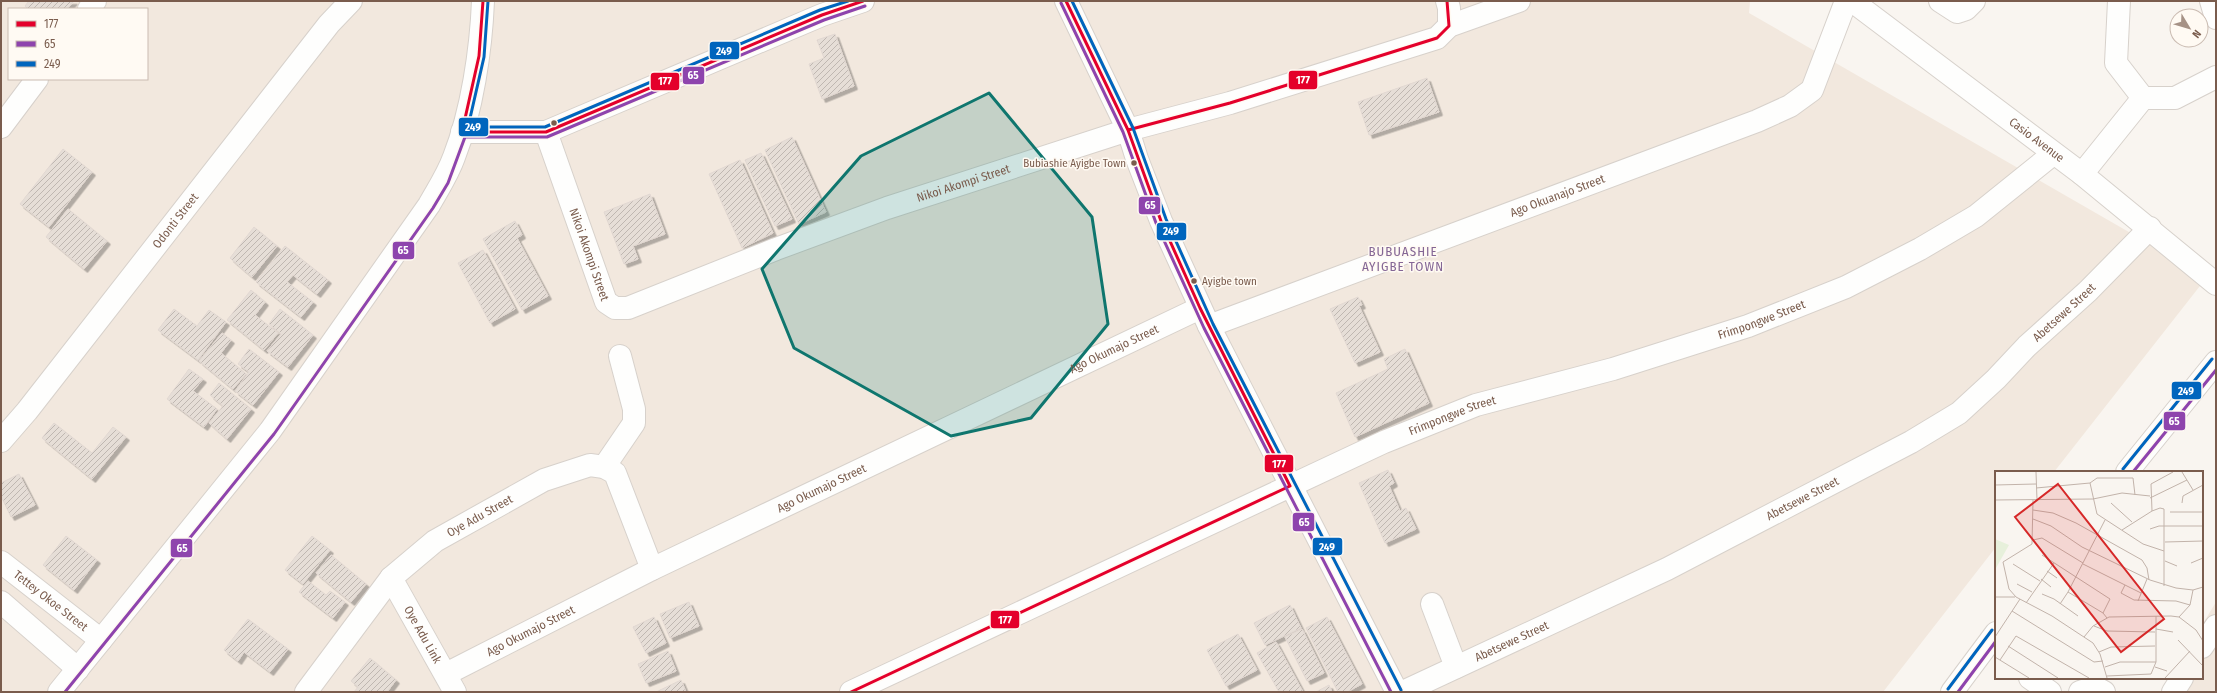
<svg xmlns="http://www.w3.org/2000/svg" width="2217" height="693" font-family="'Fira Sans Condensed',sans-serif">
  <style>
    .residential { fill: #f2e8de; fill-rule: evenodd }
    .building { fill: url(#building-hatch); stroke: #e2d8d2; filter: url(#shadow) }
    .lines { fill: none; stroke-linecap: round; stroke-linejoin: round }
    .minor-casing { stroke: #d7d1cb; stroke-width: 24 }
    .minor { stroke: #fefefd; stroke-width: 22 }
    .bus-1-casing { stroke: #fffaf3; stroke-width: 6 }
    .bus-2-casing { stroke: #fffaf3; stroke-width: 6 }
    .bus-3-casing { stroke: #fffaf3; stroke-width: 6 }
    .bus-1 { stroke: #e4002b; stroke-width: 3 }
    .bus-2 { stroke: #8e44ad; stroke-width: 3 }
    .bus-3 { stroke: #0065bd; stroke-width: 3 }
    .marked { fill: #0f766e; fill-opacity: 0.2; stroke: #0f766e; stroke-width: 3; stroke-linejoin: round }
    .bus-dot { fill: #7a5c4d; stroke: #fffaf3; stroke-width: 1.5 }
    .labels { text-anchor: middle; stroke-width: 3; stroke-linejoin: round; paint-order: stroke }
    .bus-label { font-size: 11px; fill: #7a5c4d; stroke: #fffaf3; text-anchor: end }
    .street-label { font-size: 12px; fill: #7a5c4d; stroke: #fffaf3 }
    .neighbourhood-label { font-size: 13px; letter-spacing: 1px; fill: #846695; stroke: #fffaf3 }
    .inset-road { fill: none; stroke: #c2b3aa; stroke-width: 1 }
    .view { fill: #d62828; fill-opacity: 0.15; stroke: #d62828; stroke-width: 2 }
    .inset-edge { fill: none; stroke: #7a5c4d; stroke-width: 2 }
    .line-badge { stroke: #fffaf3; stroke-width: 1.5 }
    .badge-label { font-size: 11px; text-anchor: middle; font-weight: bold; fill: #fff }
  </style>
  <defs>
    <pattern id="building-hatch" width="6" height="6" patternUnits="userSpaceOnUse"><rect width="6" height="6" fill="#e6ded7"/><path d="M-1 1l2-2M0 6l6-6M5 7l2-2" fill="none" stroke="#bfb7b1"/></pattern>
    <filter id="shadow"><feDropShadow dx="3.5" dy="3.5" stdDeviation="0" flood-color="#0004"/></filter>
  </defs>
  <rect width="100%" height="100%" fill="#f9f5f0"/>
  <path class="residential" d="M1,1H1750L1749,13L2207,277L2054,472H1996V547L1883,692H1ZM9,9H147V79H9Z
    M2216,602V692H2162L2170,678H2202V625Z"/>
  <path class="building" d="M29,1H74L67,9H28L25,6Z
    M835,34L854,86L822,99L809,64L824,58L817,40Z
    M1427,78L1439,112L1369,135L1358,102Z
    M792,137L826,212L799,224L765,150Z
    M63,149L92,172L49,227L20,204Z
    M761,153L792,219L775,226L745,160Z
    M740,160L773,233L742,248L709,174Z
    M650,194L665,234L633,246L638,259L624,264L604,212Z
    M68,209L107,241L84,269L46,237Z
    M515,221L522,235L517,238L548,296L522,310L483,239Z
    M254,227L277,246L252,277L230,258Z
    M285,246L328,280L317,294L293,275L287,282L313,302L301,317L256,282Z
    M483,250L515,309L490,323L458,263Z
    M251,290L265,302L255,315L278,333L264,350L227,320Z
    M1358,297L1362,305L1359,306L1380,352L1355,363L1330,309Z
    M174,309L197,326L209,310L226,322L198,360L158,330Z
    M280,309L313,335L288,367L267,351L281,334L269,324Z
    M222,333L231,340L221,353L246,374L233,389L199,361Z
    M249,349L279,372L253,405L235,391L249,372L238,364Z
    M1405,349L1429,403L1355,437L1336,393L1388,369L1384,359Z
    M189,369L203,379L193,391L217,409L204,427L167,399Z
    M219,383L251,409L227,439L209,423L223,406L210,395Z
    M54,423L92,453L113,427L126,437L92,479L42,438Z
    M1388,470L1394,483L1389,486L1400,511L1406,508L1416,529L1385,543L1359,483Z
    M19,474L35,505L11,517L1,496V483Z
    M66,536L97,560L74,590L43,565Z
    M312,536L330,550L303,584L285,570Z
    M331,555L366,584L351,602L316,573Z
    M308,581L326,595L330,591L345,602L333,618L299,592Z
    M689,602L699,626L670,638L660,614Z
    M1290,605L1301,628L1265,645L1254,623Z
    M654,617L666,643L646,653L633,627Z
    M1327,617L1362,684L1347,692H1338L1306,628Z
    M248,619L288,649L270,672L244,652L238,661L224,650Z
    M1302,629L1324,673L1307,681L1285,637Z
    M1238,634L1257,670L1226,686L1207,650Z
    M1276,642L1303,692H1279L1257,653Z
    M668,651L676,671L646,683L638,664Z
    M370,658L396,680L387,692H354L358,687L351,681Z
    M681,680L686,692H656Z
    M1329,685L1332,692H1316Z"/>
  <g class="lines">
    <defs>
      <g id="minor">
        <path d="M1066,1L1128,130L1137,159L1161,221L1209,326L1397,692"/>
        <path d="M1447,1L1449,8V26"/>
        <path id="s1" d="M1852,1L2082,174L2216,284"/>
        <path d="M1940,1L1957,12L1966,9L1974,1"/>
        <path d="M2119,1L2116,63L2143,98"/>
        <path d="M2211,1L2216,18"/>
        <path d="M89,9L95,1"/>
        <path d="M1,127L37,79"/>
        <path d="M462,132H546L822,15L863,1"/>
        <path id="s2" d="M546,132L606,302L615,308H628L776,249L887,208L1128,130L1230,103L1437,38L1449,26L1519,1"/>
        <path d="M2082,174L2143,98H2175L2216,77"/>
        <path id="s3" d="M1209,326L1757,121L1790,106L1812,90L1846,1"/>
        <path id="s4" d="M1,441L27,411L329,24L351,1"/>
        <path d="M604,467L634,423V409L620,356"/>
        <path d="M2127,472L2216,362"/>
        <path id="s5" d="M1,562L101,640"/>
        <path id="s6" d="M391,578L455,692"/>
        <path d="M1,602L78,669"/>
        <path d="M1432,604L1456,667"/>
        <path d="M2202,647L2216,626"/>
        <path id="s7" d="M446,674L652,569L1200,308"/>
        <path d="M2030,678L2050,692"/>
        <path d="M59,692L270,431L429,205C438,189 448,174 454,157C472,111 481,50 483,1"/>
        <path id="s8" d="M306,692L391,578L435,541L544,480L590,465L604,467L615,473L652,569"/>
        <path id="s9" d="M851,692L1384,442L1476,405L1613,369L1748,326L1846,287L1920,249L1976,216L2053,154"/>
        <path id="s10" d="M1403,692L1667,569L1911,442L1959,413L1996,379L2027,346L2088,291L2150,228"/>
        <path d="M1952,692L1996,633"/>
        <path d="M2080,692L2095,687L2104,692"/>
        <path d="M2173,692L2182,678"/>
      </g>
    </defs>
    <use href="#minor" class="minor-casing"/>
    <use href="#minor" class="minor"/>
    <defs>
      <path id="bus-1" d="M1128,130L1230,103L1437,38L1449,26L1447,1
        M462,132H546L822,15L863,1
        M462,132L479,56L483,1
        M851,692L1290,486L1200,308L1161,221L1128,130L1066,1"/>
      <path id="bus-2" d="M1061,3L1123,132L1156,223L1204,328L1391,692
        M2133,472L2216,370
        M65,692L274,434L433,208L448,183L465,137H547L824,20L865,6
        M1958,692L1996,641"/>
      <path id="bus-3" d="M488,1L484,57L468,127H545L820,10L848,1
        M1072,1L1133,128L1166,219L1213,324L1401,690
        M2123,469L2212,359
        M1948,689L1992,630"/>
    </defs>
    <use href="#bus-1" class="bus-1-casing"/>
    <use href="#bus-2" class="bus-2-casing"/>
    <use href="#bus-3" class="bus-3-casing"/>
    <use href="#bus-1" class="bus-1"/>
    <use href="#bus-2" class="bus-2"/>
    <use href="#bus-3" class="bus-3"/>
  </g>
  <path class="marked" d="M989,93L1092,217L1108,324L1031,418L951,436L794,348L762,269L861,156Z"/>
  <g class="bus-dot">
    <circle cx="554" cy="123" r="3.5"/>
    <circle cx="1134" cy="163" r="3.5"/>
    <circle cx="1194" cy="281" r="3.5"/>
  </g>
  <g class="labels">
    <g class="bus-label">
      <text x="1126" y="167">Bubiashie Ayigbe Town</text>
      <text x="1202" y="285" text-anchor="start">Ayigbe town</text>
    </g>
    <g class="street-label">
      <text dy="4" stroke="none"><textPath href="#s1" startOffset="231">Casio Avenue</textPath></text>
      <text dy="4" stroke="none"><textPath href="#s2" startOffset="562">Nikoi Akompi Street</textPath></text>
      <text dy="4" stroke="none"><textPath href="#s3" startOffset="372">Ago Okuanajo Street</textPath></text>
      <text dy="4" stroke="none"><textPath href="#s4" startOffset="281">Odonti Street</textPath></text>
      <text dy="4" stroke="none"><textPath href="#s2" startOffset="130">Nikoi Akompi Street</textPath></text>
      <text dy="4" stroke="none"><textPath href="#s10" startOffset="768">Abetsewe Street</textPath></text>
      <text dy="4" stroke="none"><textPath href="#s9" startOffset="986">Frimpongwe Street</textPath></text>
      <text dy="4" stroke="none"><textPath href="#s7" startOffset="743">Ago Okumajo Street</textPath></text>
      <text dy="4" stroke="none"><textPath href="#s9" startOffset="662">Frimpongwe Street</textPath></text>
      <text dy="4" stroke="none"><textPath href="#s7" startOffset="419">Ago Okumajo Street</textPath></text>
      <text dy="4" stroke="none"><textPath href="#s10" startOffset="444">Abetsewe Street</textPath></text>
      <text dy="4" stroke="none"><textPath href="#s8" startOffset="251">Oye Adu Street</textPath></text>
      <text dy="4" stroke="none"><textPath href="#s5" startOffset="63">Tettey Okoe Street</textPath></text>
      <text dy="4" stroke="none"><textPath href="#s7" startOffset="95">Ago Okumajo Street</textPath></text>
      <text dy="4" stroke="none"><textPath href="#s6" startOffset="65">Oye Adu Link</textPath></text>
      <text dy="4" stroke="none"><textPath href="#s10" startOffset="120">Abetsewe Street</textPath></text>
    </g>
    <g class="neighbourhood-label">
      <text x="1403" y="256">BUBUASHIE<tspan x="1403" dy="15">AYIGBE TOWN</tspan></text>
    </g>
  </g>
  <g transform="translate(1995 471)">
    <rect width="208" height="208" fill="#f9f5f0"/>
    <path d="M0,68L14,74L1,97L0,96Z" fill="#e7f0db"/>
    <path class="inset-road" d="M41,1L42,29M187,1L198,19M95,12L102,43L148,73L169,80M95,12L102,7H138L140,24M0,14L41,13M41,17L95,12M155,27L192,9M0,29L98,28L127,22L155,25M38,29L37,73L8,91L14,118L21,126L57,145L98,172L105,183L112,207M116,32L137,51M187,32L188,25L208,14M38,39L58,42L81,52L147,89L152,97L154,109M157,40L156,13L178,1M175,41H208M38,48L56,55L87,76L155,109L181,117L198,119L208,116M110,49L73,121L108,142L112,147M155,58L164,55H208M127,59L157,40L165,37L169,38V115M38,69L47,67L88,92M170,71L208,70M47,84L115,128L108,142M170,90L182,95M196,92L208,87M18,93L45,110M88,93L146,122M52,100L62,107M46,108L56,116M22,113L37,121M130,114L126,122L139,129L181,130L195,134M47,123L59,128L83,145M0,126H20M143,130L152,108M31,132L59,92M65,133L73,121M17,140L99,191L108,190M184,146L195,134L198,119M99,155L112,160L160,161M161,158L178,161M0,166L25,128M89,166L98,155L114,146L176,145L184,146L201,159L208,170M183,169L208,195M13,175L63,207M104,181L116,176L160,175M0,186L34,207M5,189L21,165L94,207M110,196L125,191H161M160,196L172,200M112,205L156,203L161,191V145M170,207L195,180"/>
    <path class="view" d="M63,13L169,148L126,181L20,46Z"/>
    <rect width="208" height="208" class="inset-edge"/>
  </g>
  <g class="line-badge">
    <rect x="709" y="41" width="31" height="19" rx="4" fill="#0065bd"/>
    <rect x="682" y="66" width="23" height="19" rx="4" fill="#8e44ad"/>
    <rect x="1288" y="70" width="30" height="20" rx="4" fill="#e4002b"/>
    <rect x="650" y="72" width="30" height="19" rx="4" fill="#e4002b"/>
    <rect x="458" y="117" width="31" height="20" rx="4" fill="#0065bd"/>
    <rect x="1138" y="196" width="23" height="19" rx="4" fill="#8e44ad"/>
    <rect x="1156" y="222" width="31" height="19" rx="4" fill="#0065bd"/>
    <rect x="392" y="241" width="23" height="19" rx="4" fill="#8e44ad"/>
    <rect x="2171" y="381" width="31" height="19" rx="4" fill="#0065bd"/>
    <rect x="2163" y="411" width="23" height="20" rx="4" fill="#8e44ad"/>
    <rect x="1264" y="454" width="30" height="19" rx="4" fill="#e4002b"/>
    <rect x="1292" y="512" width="23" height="20" rx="4" fill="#8e44ad"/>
    <rect x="1312" y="537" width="31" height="19" rx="4" fill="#0065bd"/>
    <rect x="170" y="538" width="23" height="20" rx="4" fill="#8e44ad"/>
    <rect x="990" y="610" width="30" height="19" rx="4" fill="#e4002b"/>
  </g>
  <g class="badge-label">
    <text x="724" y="55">249</text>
    <text x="693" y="79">65</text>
    <text x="1303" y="84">177</text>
    <text x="665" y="85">177</text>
    <text x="473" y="131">249</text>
    <text x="1150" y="209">65</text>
    <text x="1171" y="235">249</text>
    <text x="403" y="254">65</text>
    <text x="2186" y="395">249</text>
    <text x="2174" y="425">65</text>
    <text x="1279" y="468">177</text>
    <text x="1304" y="526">65</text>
    <text x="1327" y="551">249</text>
    <text x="182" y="552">65</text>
    <text x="1005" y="624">177</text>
  </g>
  <rect width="2217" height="693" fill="none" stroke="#7a5c4d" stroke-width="4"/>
  <rect x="8" y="8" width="140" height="72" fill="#fffaf3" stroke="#cabbb1"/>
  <rect x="16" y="21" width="20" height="6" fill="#e4002b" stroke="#cabbb1"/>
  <text x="44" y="28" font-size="12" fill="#7a5c4d">177</text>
  <rect x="16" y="41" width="20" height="6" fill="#8e44ad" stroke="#cabbb1"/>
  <text x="44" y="48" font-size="12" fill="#7a5c4d">65</text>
  <rect x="16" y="61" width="20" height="6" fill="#0065bd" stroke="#cabbb1"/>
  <text x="44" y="68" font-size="12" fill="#7a5c4d">249</text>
  <g transform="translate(2189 28) rotate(128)"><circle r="19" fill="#fffaf3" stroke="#cabbb1"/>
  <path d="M0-3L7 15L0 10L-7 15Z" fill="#a69286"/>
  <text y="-6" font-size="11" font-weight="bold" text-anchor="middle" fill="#7a5c4d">N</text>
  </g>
</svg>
